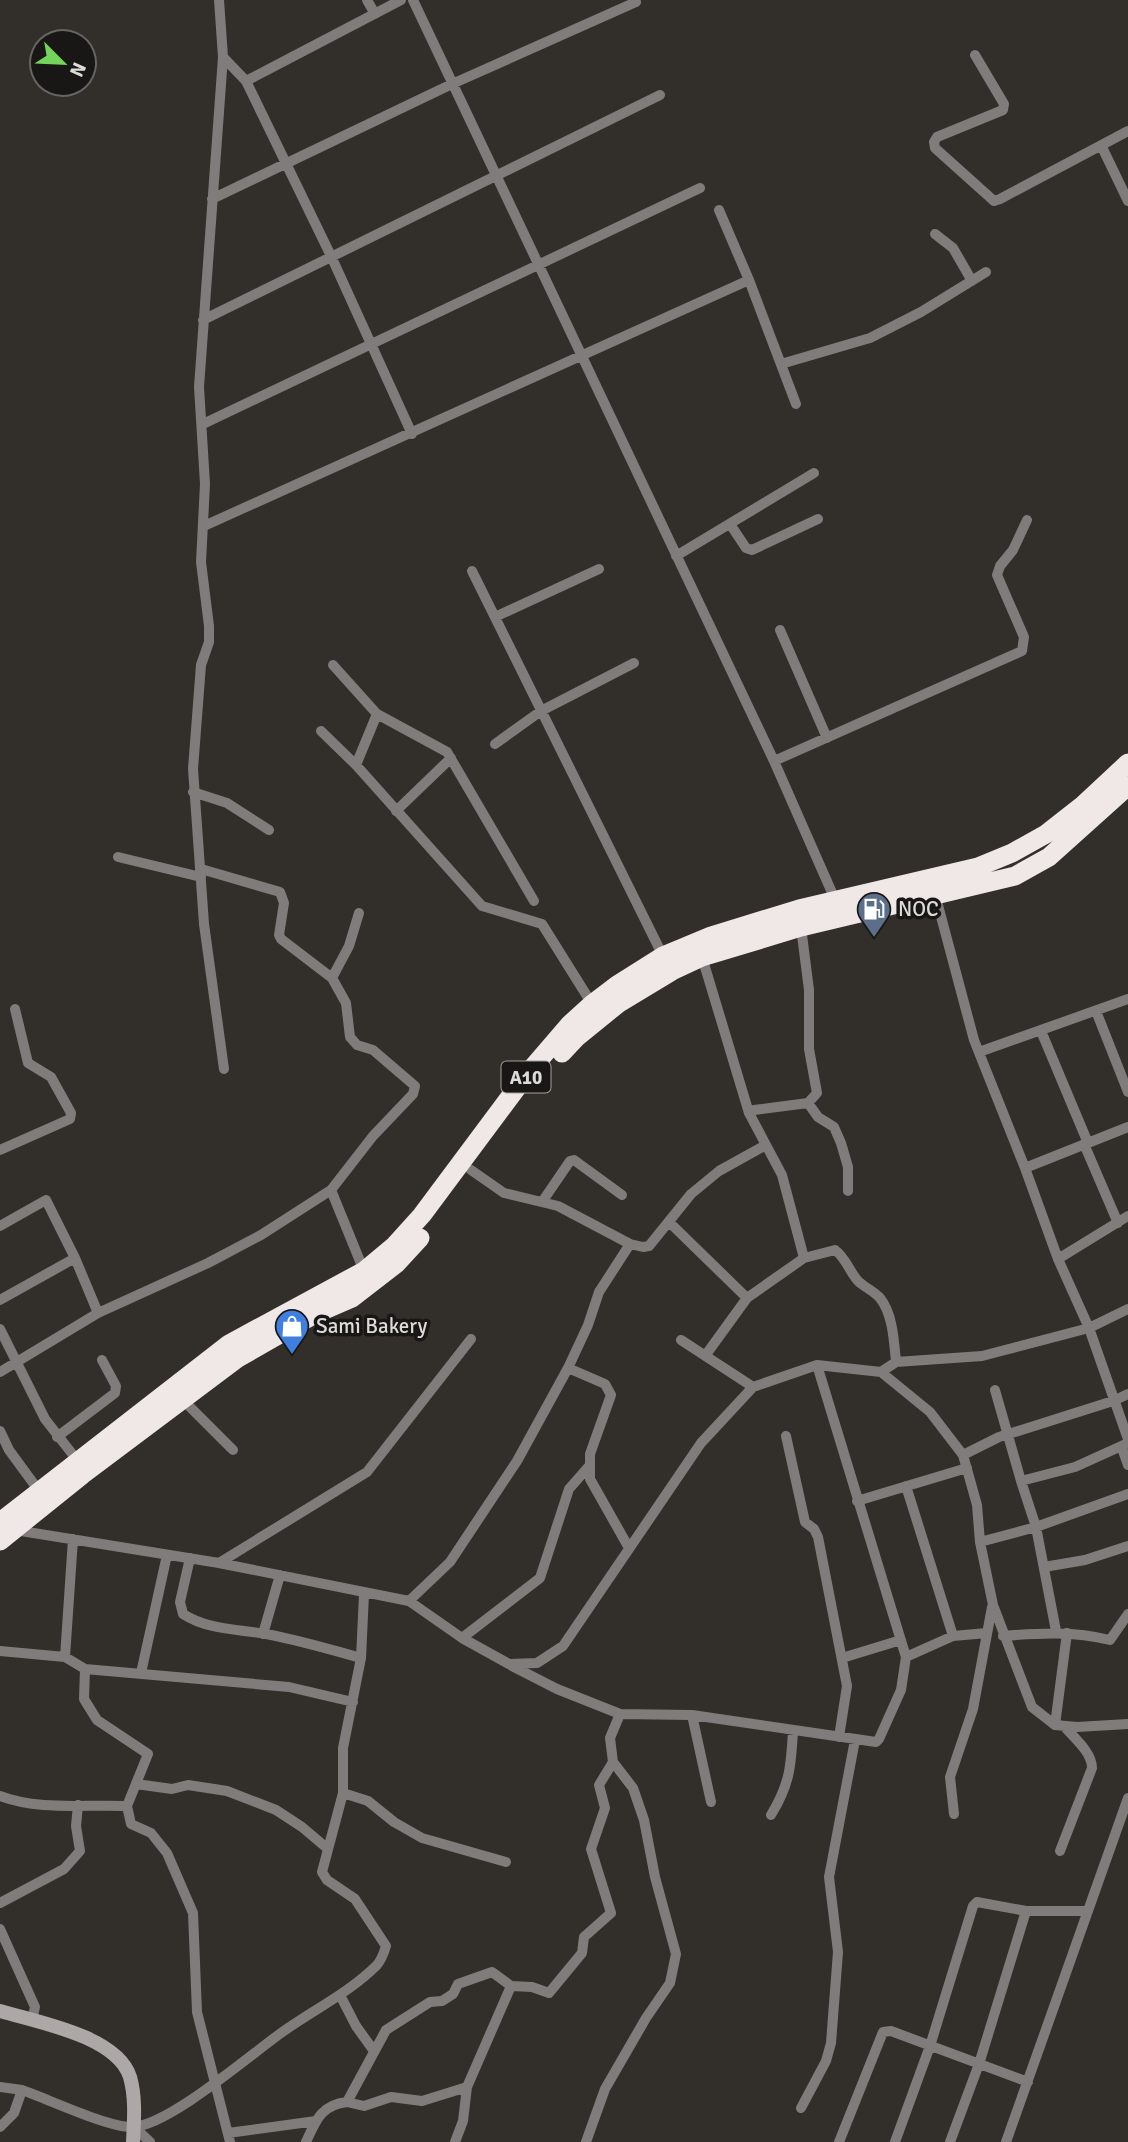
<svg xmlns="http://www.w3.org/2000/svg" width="1128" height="2142" font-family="Signika,sans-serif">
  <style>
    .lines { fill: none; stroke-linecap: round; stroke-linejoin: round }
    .street { stroke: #807c7c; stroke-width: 10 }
    .secondary { stroke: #ada8a7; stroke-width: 14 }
    .highway { stroke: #f0e8e6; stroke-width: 19 }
    .labels { text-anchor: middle; stroke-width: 7; stroke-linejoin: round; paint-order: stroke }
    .shield { fill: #181715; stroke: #a2a09e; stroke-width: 2 }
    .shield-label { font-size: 19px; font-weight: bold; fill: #dddbd8 }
    .poi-label { font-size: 21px; fill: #dddbd8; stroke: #181715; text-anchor: start }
  </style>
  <rect width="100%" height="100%" fill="#322f2a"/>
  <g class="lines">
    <path class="street" d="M219,0L223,57L199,387L205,484L201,562L209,626V642L201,665L193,769L204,924L224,1069
      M367,0L375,14
      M413,0L774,761L837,904
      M975,55L1004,104L1003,110L937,137L934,142L935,148L994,201L1000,199L1128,131
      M223,57L246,81L331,256L412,434
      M246,81L401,0
      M1101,145L1128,201
      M212,199L452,84L636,2
      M719,210L749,280L796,404
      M935,234L953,248L972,281
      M203,320L660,95
      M781,364L870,338L921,312L986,272
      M203,424L700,188
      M730,524L746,548L752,550L818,519
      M204,526L749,280
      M676,556L814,473
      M472,571L663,956
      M495,617L599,569
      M780,630L827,738
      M333,665L377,714L447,752L534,901
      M321,731L356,765L482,906L542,924L592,1004
      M495,744L541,711L634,663
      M774,761L1022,651L1024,637L997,575L1000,566L1013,550L1027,520
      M356,765L377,714
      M193,792L227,803L269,830
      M396,811L451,758
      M118,857L201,877
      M332,978L349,946L359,913
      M1096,1011L1128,1092
      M1041,1031L1088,1143
      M979,1052L1128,999
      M808,1103L818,1117L834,1127L841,1143L848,1167V1191
      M749,1113L754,1110L808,1103L817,1093L809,1049V990L801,927
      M1084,1144L1118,1223
      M766,1145L782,1175L804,1258
      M0,1150L70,1119L71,1113L51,1077L28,1063L15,1009
      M1025,1168L1128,1127
      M471,1170L504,1193L558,1206L630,1244
      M331,1190L364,1271
      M542,1202L570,1161L574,1160L622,1195
      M669,1222L747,1298
      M0,1226L46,1200L75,1258L98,1313
      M1058,1259L1128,1216
      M0,1300L75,1258
      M1128,1309L1089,1328L1128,1439
      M0,1329L45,1419L77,1460
      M681,1340L753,1387
      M705,1356L747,1298L804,1258L835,1250C846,1258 849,1271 858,1281C864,1287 874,1291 880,1298C893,1314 894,1342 896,1362
      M817,1365L906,1657
      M568,1368L588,1325L599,1292L630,1244L643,1247L649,1246L691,1194L719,1171L766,1145L749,1113L702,957
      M0,1372L98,1313L208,1263L261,1235L331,1190L373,1136L413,1094L415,1086L373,1050L357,1045L350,1037L346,1003L332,978L281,939L279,935L284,903L280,892L201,869
      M881,1372L896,1362L982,1356L1089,1328L1058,1259L1025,1168L974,1040L935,894
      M995,1390L1021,1481L1036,1527L1056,1631
      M182,1399L233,1450
      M0,1431L9,1450L42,1495
      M786,1436L805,1522L814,1529L818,1537L847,1686L839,1737
      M57,1437L115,1393L116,1386L102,1360
      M1122,1448L1128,1465
      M963,1455L999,1437L1113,1401L1128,1394
      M1021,1481L1075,1467L1128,1443
      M906,1486L953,1636
      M857,1501L967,1468
      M15,1530L219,1563L409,1601L462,1638L509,1664L537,1663L563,1646L701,1443L753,1387L817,1365L881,1372L930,1412L963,1455L977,1505L980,1542L993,1605L1032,1707L1055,1725L1077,1727L1128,1724
      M73,1539L65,1657L85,1669L289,1687L353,1702
      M980,1542L1036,1527L1128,1494
      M190,1558L180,1602L183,1614C208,1630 237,1629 266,1634C298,1640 329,1649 361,1658
      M219,1563L367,1472L471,1339
      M1044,1567L1085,1560L1128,1546
      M409,1601L450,1562L517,1461L568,1368L605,1384L611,1395L590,1454V1479L629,1548
      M263,1634L280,1575
      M1003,1636C1040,1633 1073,1631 1110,1640L1128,1614
      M462,1638L540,1578L569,1489L590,1465
      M0,1651L65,1657
      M842,1658L901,1640
      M512,1666L557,1689L620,1714L692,1715L876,1742L879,1739L901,1690L906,1657L953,1636L987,1633
      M85,1669L84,1699L97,1720L148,1754L127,1806
      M141,1673L167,1555
      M692,1715L711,1802
      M1055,1725L1067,1633
      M136,1784L172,1789L188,1785L227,1791L276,1810L302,1827L328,1849
      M343,1793L368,1801L394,1822L422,1838L506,1862
      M0,1796C38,1811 87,1804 127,1806L131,1824L151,1833L167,1853L193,1913L197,2012L230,2142
      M954,1814L950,1777L973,1709L992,1607
      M771,1815C790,1784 791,1766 793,1731
      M1060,1851L1092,1768C1092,1752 1074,1738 1064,1726
      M0,1903L64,1869L80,1851L76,1826L78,1805
      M0,1929L35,2007L32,2020
      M340,1995L356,2026L374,2051
      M0,2087L22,2090L14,2113L0,2127
      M22,2090C48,2099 109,2128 133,2127C169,2125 249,2056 281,2033C313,2010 349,1993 377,1965C381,1960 384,1953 386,1946L355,1899L327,1880L322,1872L343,1793V1748L361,1658L364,1594
      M347,2102L364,2106L391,2097L422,2101L467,2087L511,1986L532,1987L549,1993L582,1953L584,1937L611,1913L591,1849L605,1808L599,1785L613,1762
      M801,2108L826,2061L831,2043L838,1952L829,1877L855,1740
      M134,2127L150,2142
      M228,2133L316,2121
      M306,2142C316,2120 321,2105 347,2102L386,2030L430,2002L442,2001L453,1994L458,1984L492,1972L511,1986
      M455,2142L463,2121L467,2087
      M586,2142L605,2089L646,2018L670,1983L676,1954L655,1877L644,1820L633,1788L613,1762L610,1738L620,1714
      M839,2142L883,2032L891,2031L1028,2082
      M895,2142L930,2046L973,1906L977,1902L1026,1911H1088
      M950,2142L979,2064L1026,1911
      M1006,2142L1128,1798"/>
    <path class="secondary" d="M0,2011C37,2022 117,2036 130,2077C136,2098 134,2121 133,2142"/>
    <path class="highway" d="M562,1053L577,1037L619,1003L672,971L702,957L801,927L1015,876L1049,857L1128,786
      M0,1522L229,1344L364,1271L394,1246L422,1215L527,1074L570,1024L592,1004L617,985L663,956L711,936L799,909L978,867L1012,853L1046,834L1083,805L1128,763
      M0,1541L82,1475L238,1358L315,1314L352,1298L396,1264L420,1238"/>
  </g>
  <defs>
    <symbol id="fuel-pin" viewBox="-11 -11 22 30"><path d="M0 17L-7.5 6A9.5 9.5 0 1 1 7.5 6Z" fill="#5c6f8a" stroke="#181715"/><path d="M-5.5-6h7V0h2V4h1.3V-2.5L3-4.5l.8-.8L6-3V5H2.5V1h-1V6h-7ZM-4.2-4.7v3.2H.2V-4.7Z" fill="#fff"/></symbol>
    <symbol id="shop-pin" viewBox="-11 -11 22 30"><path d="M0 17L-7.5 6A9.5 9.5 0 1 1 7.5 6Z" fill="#3f7fe0" stroke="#181715"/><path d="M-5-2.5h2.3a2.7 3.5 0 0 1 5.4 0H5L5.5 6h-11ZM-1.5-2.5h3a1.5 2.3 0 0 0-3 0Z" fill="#fff"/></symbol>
  </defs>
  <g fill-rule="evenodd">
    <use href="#fuel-pin" x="855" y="890" width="38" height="52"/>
    <use href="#shop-pin" x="273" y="1307" width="38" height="52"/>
  </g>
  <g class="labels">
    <rect class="shield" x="501.5" y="1061.5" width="49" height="31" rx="5"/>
    <g class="shield-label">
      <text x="526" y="1084">A10</text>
    </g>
    <g class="poi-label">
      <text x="898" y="916">NOC</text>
      <text x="316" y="1333">Sami Bakery</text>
    </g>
  </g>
  <g transform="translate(63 63) rotate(114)"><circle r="33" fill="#181715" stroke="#676563" stroke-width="2"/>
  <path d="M0-5L12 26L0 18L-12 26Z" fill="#75d25b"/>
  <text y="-10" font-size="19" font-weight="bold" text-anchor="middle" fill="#dddbd8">N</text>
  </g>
</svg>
